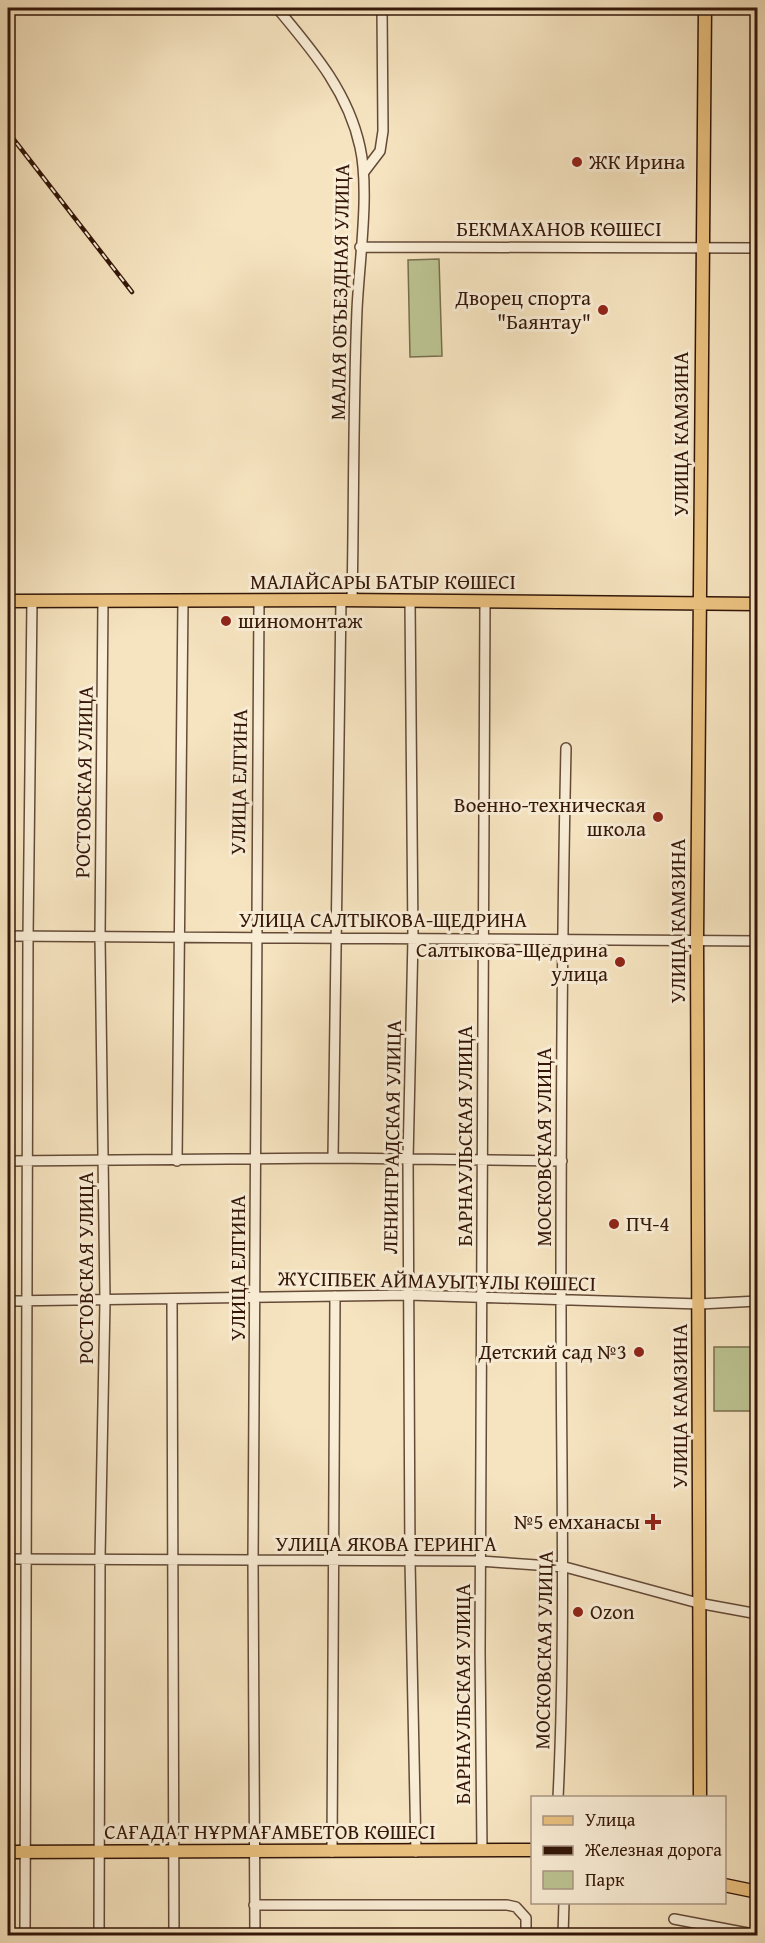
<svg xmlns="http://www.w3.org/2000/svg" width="765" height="1943" font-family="'Gentium Book Plus',serif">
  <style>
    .green { fill: #bcc492; stroke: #786e4e; stroke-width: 1.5 }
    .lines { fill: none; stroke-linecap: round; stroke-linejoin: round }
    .minor-casing { stroke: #644a37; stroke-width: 12 }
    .major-casing { stroke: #341709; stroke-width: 15 }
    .minor { stroke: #f9edd6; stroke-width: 9 }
    .major { stroke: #ebc280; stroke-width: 12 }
    .rail-casing { stroke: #341709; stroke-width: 4.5 }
    .rail { stroke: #f9edd6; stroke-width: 2; stroke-dasharray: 7; stroke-linecap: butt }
    .poi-dot { fill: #8f2418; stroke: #f9edd6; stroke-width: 2 }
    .labels { text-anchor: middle; stroke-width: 6; stroke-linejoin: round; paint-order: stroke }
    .poi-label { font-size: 21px; fill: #341709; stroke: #f9edd6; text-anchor: end }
    .street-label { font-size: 21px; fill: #341709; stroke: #f9edd6 }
  </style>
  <rect width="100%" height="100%" fill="#f6e4c0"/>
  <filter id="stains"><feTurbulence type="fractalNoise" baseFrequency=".00333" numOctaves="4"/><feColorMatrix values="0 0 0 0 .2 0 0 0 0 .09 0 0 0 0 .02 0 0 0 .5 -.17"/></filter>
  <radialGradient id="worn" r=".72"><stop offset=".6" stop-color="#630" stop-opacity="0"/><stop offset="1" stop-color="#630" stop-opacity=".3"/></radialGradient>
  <path class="green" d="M439,259L442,356L410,357L408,260Z
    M714,1347H757V1411H714Z"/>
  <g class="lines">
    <defs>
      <path id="minor" d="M277,8C312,50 348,91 360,147C370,191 359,263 357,310C353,407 354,504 352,601
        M364,172L380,151L383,131L382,8
        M360,247L758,248
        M410,602L413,938L408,1160L410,1561L416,1852
        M8,936L758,941
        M333,1158L341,600
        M8,1161L333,1158L562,1161
        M177,1161L183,601
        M172,1299L174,1936
        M8,1301L409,1295L700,1304L758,1301
        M8,1559L480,1561L565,1567L698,1603L758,1614
        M558,1798C566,1632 561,1467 561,1302C561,1117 562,932 566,748
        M482,1850L480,1652L485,603
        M332,1852L335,1296
        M254,1905H507L516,1907L526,1918V1936
        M674,1919L758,1935
        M25,1936L28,937L32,601
        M99,1936L100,1558L105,1301L100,937L103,600
        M255,1936L253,1561L259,601
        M563,1936L564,1902"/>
      <path id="major" d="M8,601L341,600L758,604
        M700,1798L697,939L705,8
        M8,1852L532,1850
        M724,1885L758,1892"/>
    </defs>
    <use href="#minor" class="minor-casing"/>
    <use href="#major" class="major-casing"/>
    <use href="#minor" class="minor"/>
    <use href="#major" class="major"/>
    <defs>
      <path id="rail" d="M8,132L132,292"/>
    </defs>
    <use href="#rail" class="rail-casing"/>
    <use href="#rail" class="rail"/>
  </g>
  <g class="poi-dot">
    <circle cx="577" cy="162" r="6"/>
    <circle cx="603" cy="310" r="6"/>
    <circle cx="226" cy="621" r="6"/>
    <circle cx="658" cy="817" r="6"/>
    <circle cx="620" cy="962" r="6"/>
    <circle cx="614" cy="1224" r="6"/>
    <circle cx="639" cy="1352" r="6"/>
    <path d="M650 1513h6v6h6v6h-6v6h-6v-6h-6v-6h6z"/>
    <circle cx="578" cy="1612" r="6"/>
  </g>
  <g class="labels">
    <g class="poi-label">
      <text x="589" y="169" text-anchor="start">ЖК Ирина</text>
      <text x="591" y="305">Дворец спорта<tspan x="591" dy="24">"Баянтау"</tspan></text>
      <text x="238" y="628" text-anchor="start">шиномонтаж</text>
      <text x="646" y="812">Военно-техническая<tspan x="646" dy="24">школа</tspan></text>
      <text x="608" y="957">Салтыкова-Щедрина<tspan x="608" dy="24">улица</tspan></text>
      <text x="626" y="1231" text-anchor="start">ПЧ-4</text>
      <text x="627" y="1359">Детский сад №3</text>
      <text x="640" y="1529">№5 емханасы</text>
      <text x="590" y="1619" text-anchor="start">Ozon</text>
    </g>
    <g class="street-label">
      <text x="559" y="236">БЕКМАХАНОВ КӨШЕСІ</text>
      <text transform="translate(340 292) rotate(-89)" y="7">МАЛАЯ ОБЪЕЗДНАЯ УЛИЦА</text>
      <text transform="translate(681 434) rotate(-90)" y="7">УЛИЦА КАМЗИНА</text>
      <text x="383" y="589">МАЛАЙСАРЫ БАТЫР КӨШЕСІ</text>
      <text transform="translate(84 782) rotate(-89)" y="7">РОСТОВСКАЯ УЛИЦА</text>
      <text transform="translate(239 782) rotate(-89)" y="7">УЛИЦА ЕЛГИНА</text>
      <text x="383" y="927">УЛИЦА САЛТЫКОВА-ЩЕДРИНА</text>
      <text transform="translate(678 921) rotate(-90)" y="7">УЛИЦА КАМЗИНА</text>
      <text transform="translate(465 1136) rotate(-90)" y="7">БАРНАУЛЬСКАЯ УЛИЦА</text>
      <text transform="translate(392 1137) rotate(-89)" y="7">ЛЕНИНГРАДСКАЯ УЛИЦА</text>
      <text transform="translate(544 1147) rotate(-90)" y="7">МОСКОВСКАЯ УЛИЦА</text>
      <text transform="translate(86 1268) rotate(-90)" y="7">РОСТОВСКАЯ УЛИЦА</text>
      <text transform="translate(238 1268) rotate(-90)" y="7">УЛИЦА ЕЛГИНА</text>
      <text transform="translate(437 1281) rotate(1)" y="7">ЖҮСІПБЕК АЙМАУЫТҰЛЫ КӨШЕСІ</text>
      <text transform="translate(680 1406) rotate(-90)" y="7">УЛИЦА КАМЗИНА</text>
      <text x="386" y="1551">УЛИЦА ЯКОВА ГЕРИНГА</text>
      <text transform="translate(544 1650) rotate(-89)" y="7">МОСКОВСКАЯ УЛИЦА</text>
      <text transform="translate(463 1694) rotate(-90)" y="7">БАРНАУЛЬСКАЯ УЛИЦА</text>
      <text x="270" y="1839">САҒАДАТ НҰРМАҒАМБЕТОВ КӨШЕСІ</text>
    </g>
  </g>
  <rect width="765" height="1943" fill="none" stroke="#f6e4c0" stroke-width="30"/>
  <rect x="9" y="9" width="747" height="1925" fill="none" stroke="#341709" stroke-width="3"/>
  <rect x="15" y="15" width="735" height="1913" fill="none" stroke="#341709" stroke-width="1.5"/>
  <rect x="531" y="1796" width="195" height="108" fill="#f9edd6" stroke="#aa9784" stroke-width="1.5"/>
  <rect x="543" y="1816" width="30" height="9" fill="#ebc280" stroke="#aa9784" stroke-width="1.5"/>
  <text x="585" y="1826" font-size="18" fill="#341709">Улица</text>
  <rect x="543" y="1846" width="30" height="9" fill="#341709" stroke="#aa9784" stroke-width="1.5"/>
  <text x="585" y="1856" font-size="18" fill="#341709">Железная дорога</text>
  <rect x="543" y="1871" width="30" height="18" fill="#bcc492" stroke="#aa9784" stroke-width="1.5"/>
  <text x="585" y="1886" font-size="18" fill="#341709">Парк</text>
  <rect width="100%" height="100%" filter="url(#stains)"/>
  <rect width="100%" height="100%" fill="url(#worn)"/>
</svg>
